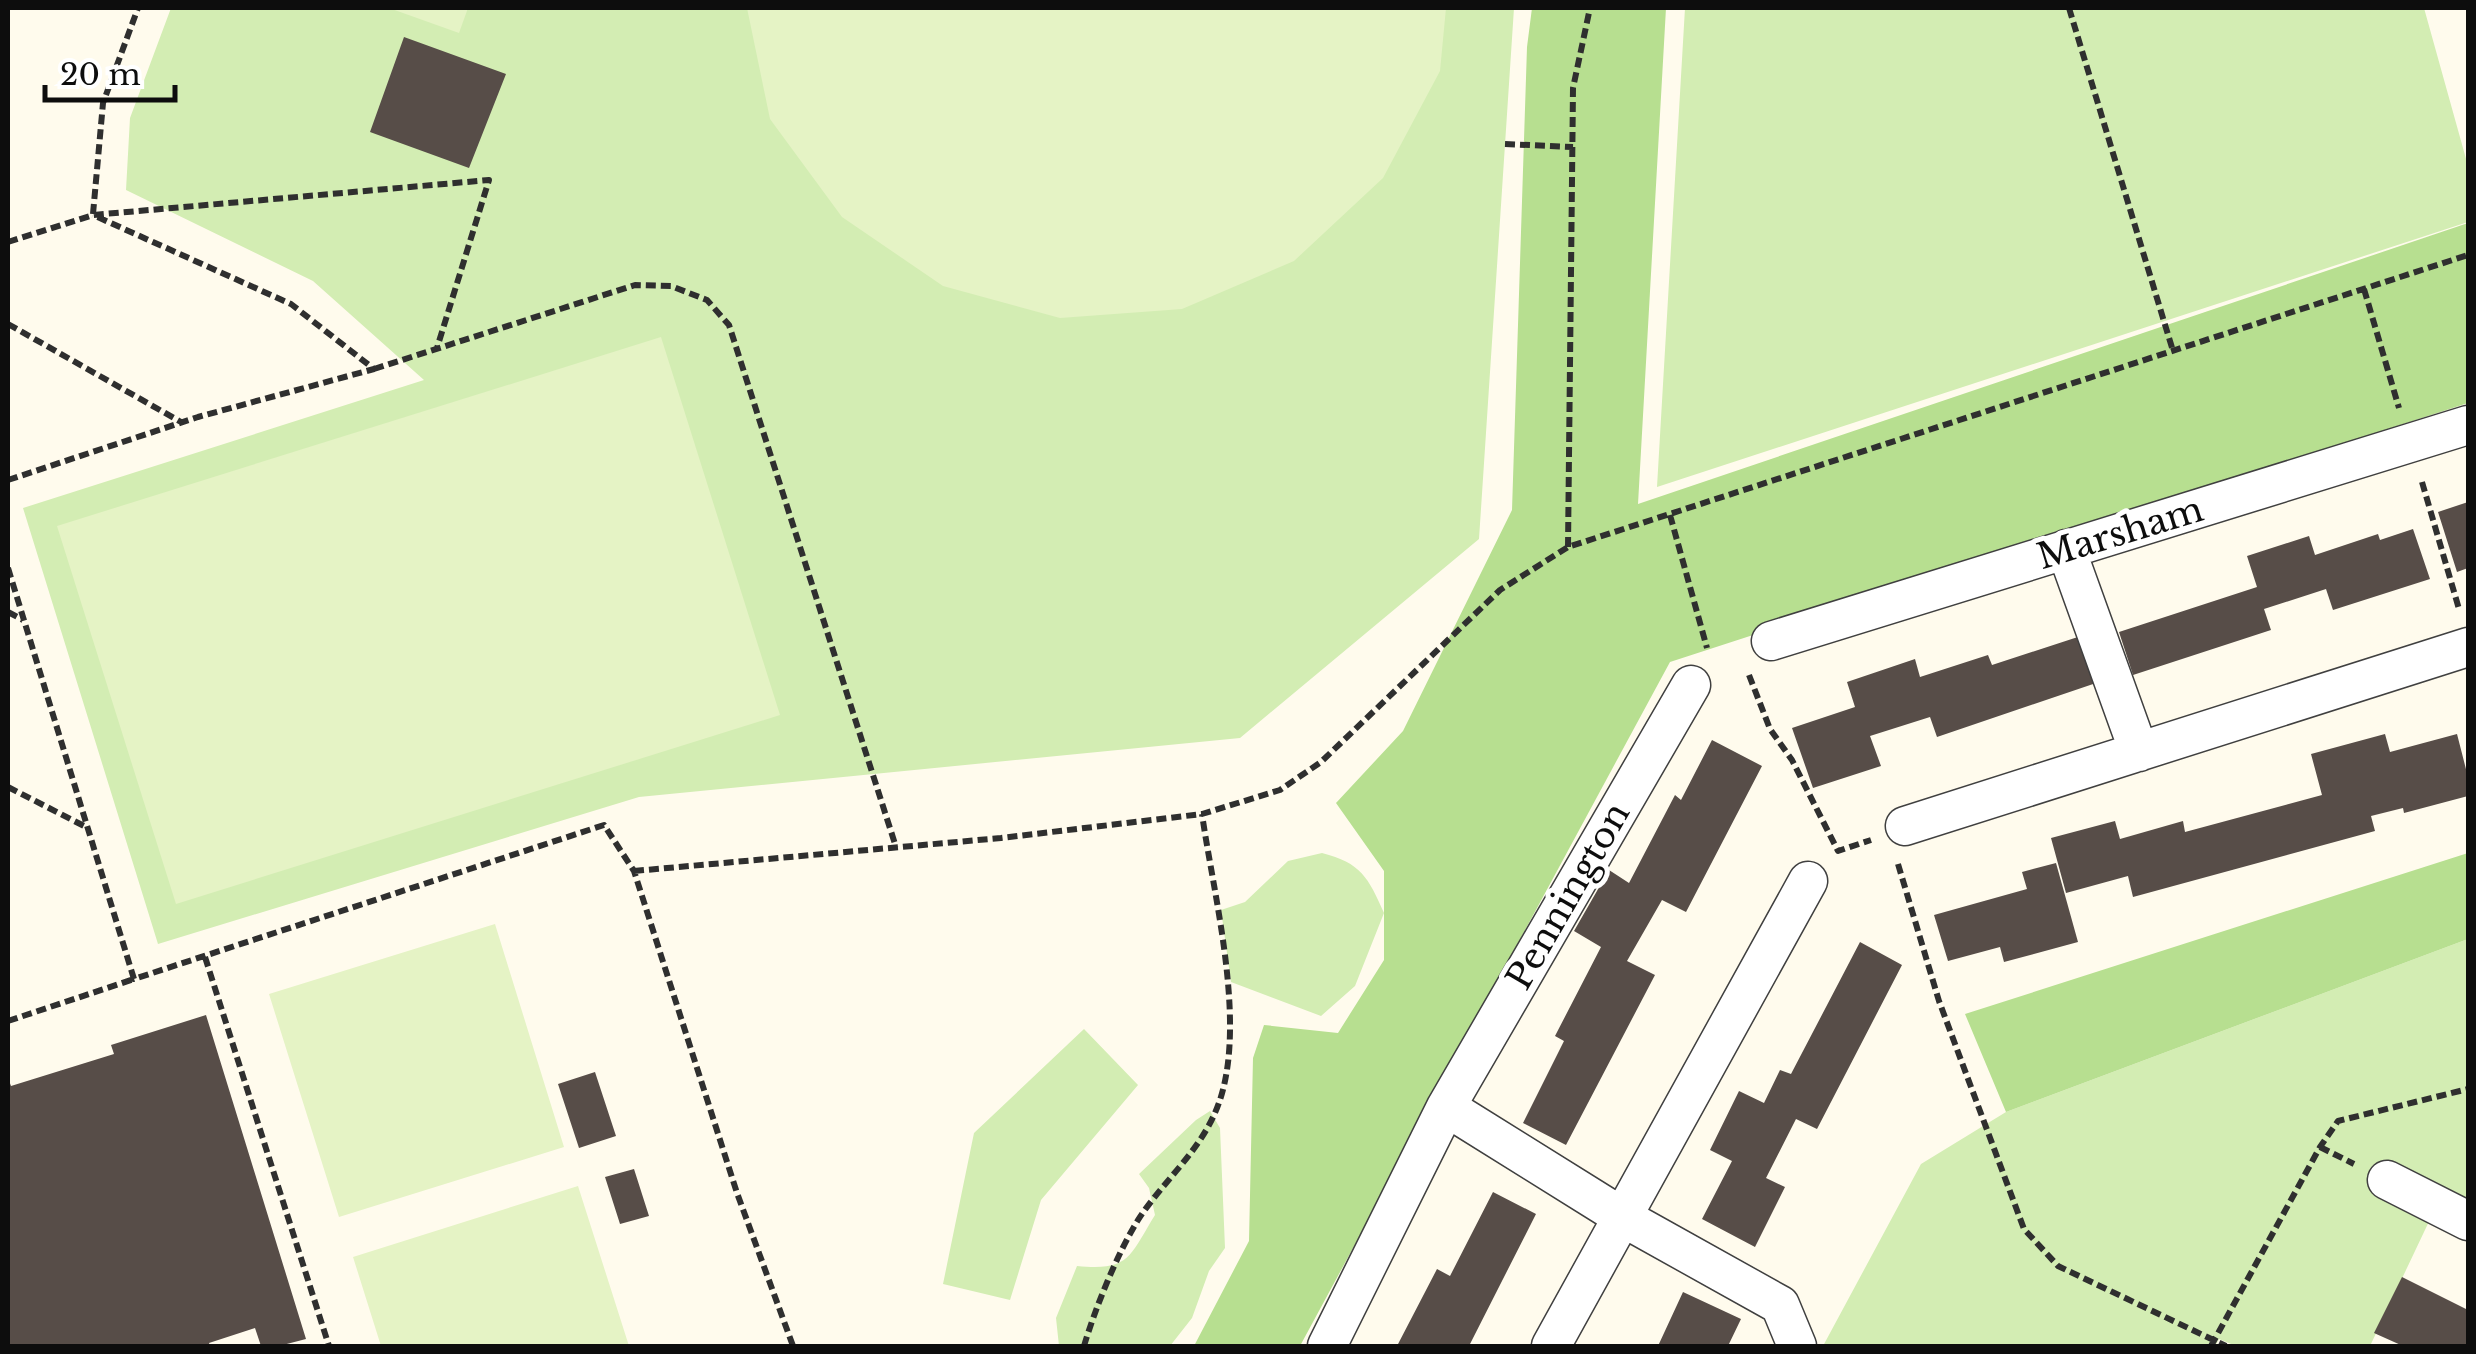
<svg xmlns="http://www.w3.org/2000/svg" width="2476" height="1354" font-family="'Libre Baskerville',serif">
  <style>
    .green { fill: #d3edb3 }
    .forest { fill: #b7df90 }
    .pitch { fill: #e5f3c5 }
    .building { fill: #574d48 }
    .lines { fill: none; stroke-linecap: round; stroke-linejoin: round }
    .minor-casing { stroke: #404040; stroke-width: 41 }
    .path { stroke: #2f2f2f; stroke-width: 6; stroke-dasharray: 10 5; stroke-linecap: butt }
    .minor { stroke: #fff; stroke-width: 38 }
    .labels { text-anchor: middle; stroke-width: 10; stroke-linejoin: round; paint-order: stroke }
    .street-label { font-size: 35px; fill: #0d0d0d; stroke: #fff }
  </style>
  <rect width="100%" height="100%" fill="#fffbed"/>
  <path class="green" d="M171,8H1514L1479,539L1240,738L639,797L158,944L23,508L424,380L313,281L126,190L130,118Z
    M1685,8H2424L2468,166V222L1657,487Z
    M1322,853C1361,863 1368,877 1384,913L1355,986L1321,1016L1231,982L1221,910L1245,902L1288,861Z
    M2468,939V1206L2442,1194L2370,1346H2236L2219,1339L2215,1346H1823L1921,1164L2006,1112Z
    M1084,1029L1138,1085L1041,1200L1010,1300L943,1284L974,1133Z
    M1210,1111L1220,1128L1225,1248L1209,1271L1192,1318L1170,1346H1059L1056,1318L1077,1266C1130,1271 1129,1257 1155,1215L1149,1188L1139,1174L1196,1120Z"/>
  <path class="forest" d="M1532,8H1666L1638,504L2468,223V403L1670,662L1300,1346H1194L1249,1241L1253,1058L1264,1025L1338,1033L1384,960V871L1336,803L1403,731L1512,510L1527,47Z
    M2468,853V939L2006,1112L1965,1014Z"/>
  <path class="pitch" d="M389,8H468L459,33Z
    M747,8H1446L1440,71L1383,178L1294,261L1182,309L1060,318L943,286L842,217L770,119Z
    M661,337L780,715L176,904L57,526Z
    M495,924L564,1147L339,1217L269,994Z
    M578,1186L629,1346H381L353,1257Z"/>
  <path class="building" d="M404,37L506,74L469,168L370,132Z
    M2468,502V568L2457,572L2438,512Z
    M2413,529L2430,579L2333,610L2326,589L2264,609L2271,630L2133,675L2119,632L2257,587L2247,556L2309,536L2315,555L2378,534L2380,540Z
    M2087,634L2102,681L1937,737L1930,717L1870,736L1881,766L1813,788L1792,728L1855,707L1847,682L1915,659L1920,677L1988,655L1992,665Z
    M2385,734L2390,752L2457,734L2468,777V796L2404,813L2403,808L2371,816L2375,831L2133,897L2128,876L2066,893L2051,838L2115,821L2120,839L2183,821L2185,832L2322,795L2311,754Z
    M1712,740L1762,766L1686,912L1662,900L1627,961L1655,975L1566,1145L1523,1123L1564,1041L1555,1036L1601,947L1574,931L1609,870L1629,883L1675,795L1681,800Z
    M2056,863L2078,942L2004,962L2000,947L1948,961L1934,915L2027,889L2022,872Z
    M1860,942L1902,965L1817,1129L1796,1119L1766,1178L1785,1187L1755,1247L1702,1219L1732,1161L1710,1150L1739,1091L1764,1103L1780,1070L1791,1074Z
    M206,1015L306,1339L279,1346H261L255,1328L209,1343L210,1346H8V1078L11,1086L114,1054L111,1045Z
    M595,1072L616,1136L579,1148L558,1084Z
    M634,1169L649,1216L620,1224L605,1177Z
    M1493,1192L1536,1214L1469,1346H1397L1437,1269L1450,1276Z
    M2402,1277L2468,1310V1346H2403L2374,1333Z
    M1683,1292L1741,1319L1728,1346H1658Z"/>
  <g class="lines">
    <defs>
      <path id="minor" d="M2066,549L2139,752
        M1771,641L2468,425
        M1905,826L2468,647
        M1446,1107L1624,1218L1780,1305L1797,1346
        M2387,1180L2468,1221
        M1327,1346L1446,1107L1691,685
        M1551,1346L1808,881"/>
    </defs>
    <use href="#minor" class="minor-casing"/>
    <path class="path" d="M2069,8L2173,351
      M1505,144L1573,147
      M93,214L103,103L138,8
      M8,242L93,215L489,180L437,348
      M2364,289L2399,408
      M8,324L181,422
      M374,369L635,285L671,286L707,300L729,325L896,847
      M8,480L198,417L374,369L291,304L93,215
      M2422,482L2459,609
      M1670,515L1707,648
      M1568,547L1573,88L1590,8
      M8,568L134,979L604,825L634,871L737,1193L793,1346
      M8,612L23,620
      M1749,675L1770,729L1792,760L1838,851L1871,840
      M8,787L86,827
      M1898,864L1939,1001L2024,1229L2058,1266L2226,1346
      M634,871L1001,838L1202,814L1280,790L1321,762L1500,590L1568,547L2468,255
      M205,957L329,1346
      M8,1021L134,979
      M2320,1147L2354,1164
      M1084,1346C1095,1309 1117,1254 1138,1220C1161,1184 1196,1155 1214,1115C1251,1036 1214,899 1202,814
      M2211,1346L2320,1147L2338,1121L2468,1089"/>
    <use href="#minor" class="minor"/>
  </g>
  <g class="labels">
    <g class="street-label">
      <text transform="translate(2120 533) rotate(-17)" y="12">Marsham</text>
      <text transform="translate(1568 896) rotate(-60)" y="12">Pennington</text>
    </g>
  </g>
  <rect width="2476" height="1354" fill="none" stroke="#0d0d0d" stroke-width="20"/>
  <path d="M45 85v15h130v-15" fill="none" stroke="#0d0d0d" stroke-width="5"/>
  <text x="60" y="85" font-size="30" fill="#0d0d0d" stroke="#ffffff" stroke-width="8" paint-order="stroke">20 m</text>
</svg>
